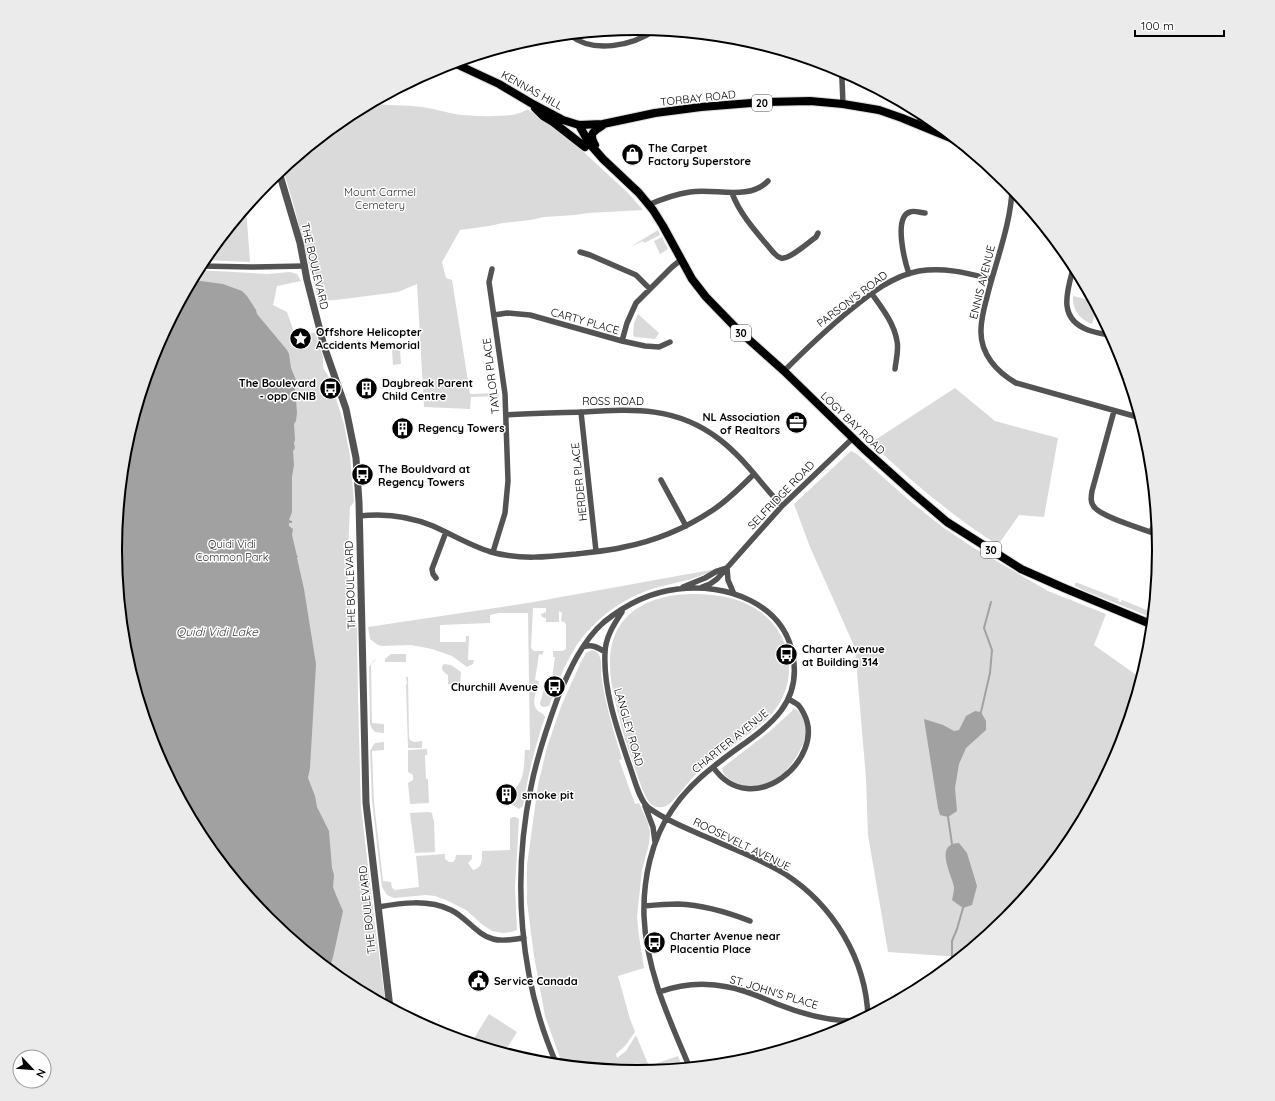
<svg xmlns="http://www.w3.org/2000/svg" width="1275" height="1101" font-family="Quicksand,sans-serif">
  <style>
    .green { fill: #dadada }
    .water { fill: #a1a1a1 }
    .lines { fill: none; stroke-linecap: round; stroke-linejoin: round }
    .stream { stroke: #a1a1a1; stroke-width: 2 }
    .primary-casing { stroke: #dbdbdb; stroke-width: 10 }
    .minor { stroke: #535353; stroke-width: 5.5 }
    .tertiary { stroke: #535353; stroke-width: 7 }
    .primary { stroke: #000; stroke-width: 8 }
    .labels { text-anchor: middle; stroke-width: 3; stroke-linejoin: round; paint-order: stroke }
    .shield { fill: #fff; stroke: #4c4c4c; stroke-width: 1 }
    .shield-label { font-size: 10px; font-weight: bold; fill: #000 }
    .street-label { font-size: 11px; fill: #000; stroke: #fff }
    .poi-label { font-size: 11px; font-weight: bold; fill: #000; stroke: #fff; text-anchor: start }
    .park-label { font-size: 11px; fill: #313131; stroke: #fff }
    .water-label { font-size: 12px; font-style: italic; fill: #424242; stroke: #fff }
    .rim { fill: none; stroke: #000; stroke-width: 2 }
  </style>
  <rect width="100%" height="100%" fill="#fff"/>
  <path class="green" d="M370,104C387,105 405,105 422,107C435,109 448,113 461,115C475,116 518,119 527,109L560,130L628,193L643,210L588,213L575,215L544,217L530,220L503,223L489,226L460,230L442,262L446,278L452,280L470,394L499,393V396L471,397L470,409L424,407L417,284L398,292L336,300L318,301L295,210L283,169L347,116Z
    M246,208L250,262L203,260Z
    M658,230L660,235L644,243L643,241L630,247Z
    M662,237L668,249L660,254L654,241Z
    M198,270L267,274L290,272L297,274L301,281L277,286L273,305L287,312L296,338L315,332L323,357V368L330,379L344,424L350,456L354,502L350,507L348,550V597L351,612L357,625L358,697L361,807L375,926L386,1006L347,985L268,920L203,841L155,750L125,652L115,550L125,448L155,350Z
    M1073,296L1094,301L1097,307L1092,324C1079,319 1072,309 1073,296Z
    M638,314L659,333L655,339L635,337L633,335L634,323Z
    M392,349H400L401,364L393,365Z
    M955,388L995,421L1058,438L1044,517L1019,515L998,545C952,516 911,481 871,443L875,440Z
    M851,451L857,454L910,501L941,526L974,548L1048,591L1106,614L1094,645L1142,679L1120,751L1072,841L1007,920L961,957L888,952L868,835L866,778L855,648L810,547L794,504Z
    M716,569C695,580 677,582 655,588C621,598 589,623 572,653C562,670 556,688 549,706L544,707L541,706L540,703L545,686L547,685H551L555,657H553V651H562L566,649V624L564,622L561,621L562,613L559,611V622H546V618L542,617L541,614L546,612V608H533L531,648L534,651H544L542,655L539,654L535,680L538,681L539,682C537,691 530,704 538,711C541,713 543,713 545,717C535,746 528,775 523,806L519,809L506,801L503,798L515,792L514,789C525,781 524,763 525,750H530L528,613H499L490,615V623L440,625V642H466V636H469L468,660H474L473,664L467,667L452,656L432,649L411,645L382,646L378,645L370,639L368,627L528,603Z
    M1075,583H1078L1119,599L1118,601L1121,602L1122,600L1154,613L1153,618L1085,591L1075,586Z
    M691,594C712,594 733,596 751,606C794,630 802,683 768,718C745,739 717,754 694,776C687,783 672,806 663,807C657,808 652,806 649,802C644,795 641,785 638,777C632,760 626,743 621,725C617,706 610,686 610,666C609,615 646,595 691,594Z
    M592,650C595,651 598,652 599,655C603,662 600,672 602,680C606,706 614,733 622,759L619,760L635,804L639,803L648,823L650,832L649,844L642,870L637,917L639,936L644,968L618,976L630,1019L635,1032L625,1046L616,1054L617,1058L626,1051L636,1035L649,1066L678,1056L683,1068L637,1073H633L632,1071C625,1074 618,1070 612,1068L609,1070L563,1066L545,1016L534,956L527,902V865L538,785L547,747L562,704L581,662L586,653Z
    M391,654H406V662H385V659Z
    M378,658L373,662L371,665L372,723L384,724V733L374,732L375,731L372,729L370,724L369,667L373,661Z
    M444,664L451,665L461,672L460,684H448V675C444,672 439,669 444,664Z
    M406,677H408L409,737L410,740L414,742L422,741V748H408L406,686L407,683Z
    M792,708C797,709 799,711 801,715C804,719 806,725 806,730C807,736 804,742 801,748C791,771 764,797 736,783C729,779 723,776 722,768L769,732L793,710Z
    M384,742V750L372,751L374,802L383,881L391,882L392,888L395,890L419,887L416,856L445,854V859L449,862H453L455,860L456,855H472V859L468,863L473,870C483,868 482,859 482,851L510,850V819L512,817H515L519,819L515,887L517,930L511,932L503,933L492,931L483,925L466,910L446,900L435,896L426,895L394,898L387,895L382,887L372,801L370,751L372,747L375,743Z
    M427,749V755H425L426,779H428L429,803L410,804L408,783L413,780V775L408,772V750Z
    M429,812L432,813L433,819L434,820L435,852L415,853L410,813Z
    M489,1014L517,1032L504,1053L471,1043Z"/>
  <path class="water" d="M193,280L223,284L242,291L247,296L256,310L257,314L287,350L289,354L291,368L296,380V387L295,388L297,413L296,421L294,424L295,440L294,443L295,448L293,451L294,465L292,477V512L289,520L292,521V523H289V526L293,529L292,535L297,556H298L297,558L304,589L316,664L310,768L308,778L315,796L317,807L329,831L332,868L334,875L333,887L336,895L343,911L333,957L329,970L268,920L203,841L155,750L125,652L115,550L125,448L155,350Z
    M975,711L981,712L986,721V730L966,748L959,764L955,788L957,811L948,817L940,815L938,808L924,719L943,725L954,731L959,730L966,716Z
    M959,843L967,853L977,886L972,905L963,908L952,900C953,896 954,891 954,887C951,873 934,844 959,843Z"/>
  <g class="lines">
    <path class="stream" d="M981,712L990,673L992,650L984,628L991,602
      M948,817L952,844
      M952,965V941L957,929L963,908"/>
    <defs>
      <path id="primary" d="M454,63L499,84L531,103L563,120L579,125L603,124L655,113L701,107L765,102L810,101L843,104L879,110L902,118L958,141
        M535,108L543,116L553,122L585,147
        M579,125L589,143L603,159L639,193L653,210L663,226L692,279L706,297L737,329L784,371L864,449L913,493L947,522L1021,569L1064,588L1153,625
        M595,145C588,132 594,132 603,125"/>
    </defs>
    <use href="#primary" class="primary-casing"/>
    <path class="minor" d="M570,35C593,54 632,46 655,30
      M840,69L842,79L843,104
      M918,124L922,113
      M1012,187C1012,221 995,264 987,297C984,308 981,319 981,330C980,354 997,372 1016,383L1141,418
      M732,193C740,215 758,234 773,252C775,254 777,257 781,258C789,260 809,242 816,237L818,233
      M648,205C662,199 676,194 690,192C715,188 749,201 768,181
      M580,252L590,255L636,275L650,289
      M1074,265C1068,289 1056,318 1088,330C1096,333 1105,334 1113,336
      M200,266L251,267L305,266
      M492,269L489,282L505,394L508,481L505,513L493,552
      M909,274C905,262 893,217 910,212C914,210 921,213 925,213
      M872,294C882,308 894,323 897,341C899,350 896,360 895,369
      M494,315L507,313L530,315L622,341L645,346L659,347L670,342
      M622,341L627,323L636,303L672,267L682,259
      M784,371C805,350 826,330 849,311C870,294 892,276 919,271C944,267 967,273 991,279
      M1114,411L1092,491C1091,497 1090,503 1095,508C1104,518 1144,529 1158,535
      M581,412L596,551
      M506,415C531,413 557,413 582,412C633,409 676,406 719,439C744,458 761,484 782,506
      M661,480L686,526
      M359,516C385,513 409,516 433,526C453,535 471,546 491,552C519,560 548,557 576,554C591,552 608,551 624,547C655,541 686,528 713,510C728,500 741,487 754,474
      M1151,532L1157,517
      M727,568L728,580L734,594
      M436,578L433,574L432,569L446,532
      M683,587L705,578L717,571L726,568
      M702,587L710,584L717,579L782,506L853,438
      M622,612C614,624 605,638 605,653C603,692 619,734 631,770C635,781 640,802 649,808C666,821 691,830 711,839C735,850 763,860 785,874C833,905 866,959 868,1017
      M583,647C592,644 597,647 605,652
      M713,767C752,823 827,758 804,714C802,710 800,706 797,704C794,702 791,701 789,699
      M645,806L653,827L655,842
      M644,906C655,905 667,904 678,904C703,905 727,912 750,921
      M378,907C401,903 428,899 451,910C466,917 477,935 493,939C503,942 514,939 524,938
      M659,992C681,984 705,982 728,987C745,990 761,997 777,1004C802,1014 832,1022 860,1021
      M557,1065C519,980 512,878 531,787C537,756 547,727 558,697C569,671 582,641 604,622C625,605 651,592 678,589C726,583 784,603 793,656C803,711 758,732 722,760C703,774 685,790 672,810C651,840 643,880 644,916C646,970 669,1019 690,1068"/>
    <path class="tertiary" d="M279,172L300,243L307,280L324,346L346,409L356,458L359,502L366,803L390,1008"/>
    <use href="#primary" class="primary"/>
  </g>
  <defs>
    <symbol id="shop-disc" viewBox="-11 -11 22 22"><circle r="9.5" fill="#000" stroke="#fff"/><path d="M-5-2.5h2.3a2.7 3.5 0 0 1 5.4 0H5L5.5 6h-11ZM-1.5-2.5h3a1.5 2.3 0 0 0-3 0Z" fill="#fff"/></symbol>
    <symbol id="sight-disc" viewBox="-11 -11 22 22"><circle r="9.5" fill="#000" stroke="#fff"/><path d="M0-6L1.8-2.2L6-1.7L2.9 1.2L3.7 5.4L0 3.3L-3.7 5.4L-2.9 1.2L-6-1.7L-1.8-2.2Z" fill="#fff"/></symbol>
    <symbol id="bus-disc" viewBox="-11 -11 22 22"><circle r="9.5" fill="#000" stroke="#fff"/><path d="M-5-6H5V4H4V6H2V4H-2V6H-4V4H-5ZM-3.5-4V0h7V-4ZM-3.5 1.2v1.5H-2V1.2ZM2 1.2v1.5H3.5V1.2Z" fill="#fff"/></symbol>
    <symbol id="building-disc" viewBox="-11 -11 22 22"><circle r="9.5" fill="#000" stroke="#fff"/><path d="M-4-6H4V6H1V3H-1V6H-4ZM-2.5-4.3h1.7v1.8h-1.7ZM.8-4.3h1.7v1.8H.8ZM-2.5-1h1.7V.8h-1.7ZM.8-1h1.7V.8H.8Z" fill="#fff"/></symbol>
    <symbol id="office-disc" viewBox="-11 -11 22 22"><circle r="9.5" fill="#000" stroke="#fff"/><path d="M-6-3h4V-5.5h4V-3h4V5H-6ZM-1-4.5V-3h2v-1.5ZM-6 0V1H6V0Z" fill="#fff"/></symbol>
    <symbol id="civic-disc" viewBox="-11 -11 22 22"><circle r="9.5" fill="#000" stroke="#fff"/><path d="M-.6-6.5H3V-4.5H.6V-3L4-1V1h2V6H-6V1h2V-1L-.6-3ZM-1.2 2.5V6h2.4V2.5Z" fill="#fff"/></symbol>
  </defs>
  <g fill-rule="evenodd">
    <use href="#shop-disc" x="620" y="142" width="25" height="25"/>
    <use href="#sight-disc" x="288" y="326" width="25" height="25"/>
    <use href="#bus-disc" x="318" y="376" width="25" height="25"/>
    <use href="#building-disc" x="354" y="376" width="25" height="25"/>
    <use href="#office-disc" x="784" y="410" width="25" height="25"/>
    <use href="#building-disc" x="390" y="416" width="25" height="25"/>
    <use href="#bus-disc" x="350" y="462" width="25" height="25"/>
    <use href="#bus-disc" x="774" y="642" width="25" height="25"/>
    <use href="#bus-disc" x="542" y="674" width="25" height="25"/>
    <use href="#building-disc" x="494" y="782" width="25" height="25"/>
    <use href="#bus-disc" x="642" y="930" width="25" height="25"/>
    <use href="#civic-disc" x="466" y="968" width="25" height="25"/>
  </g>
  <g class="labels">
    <g class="shield">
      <rect x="752" y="95" width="20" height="16" rx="3"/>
      <rect x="731" y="325" width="20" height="16" rx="3"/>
      <rect x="981" y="542" width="20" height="16" rx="3"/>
    </g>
    <g class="shield-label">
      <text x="762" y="107">20</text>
      <text x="741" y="337">30</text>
      <text x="991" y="554">30</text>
    </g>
    <g class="street-label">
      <text transform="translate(532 90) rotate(29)" y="4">KENNAS HILL</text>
      <text transform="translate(698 98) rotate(-6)" y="4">TORBAY ROAD</text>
      <text transform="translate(315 266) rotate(77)" y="4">THE BOULEVARD</text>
      <text transform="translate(982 282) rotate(-76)" y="4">ENNIS AVENUE</text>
      <text transform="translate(852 299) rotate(-37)" y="4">PARSON'S ROAD</text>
      <text transform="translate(585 321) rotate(16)" y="4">CARTY PLACE</text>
      <text transform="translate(491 376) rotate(-97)" y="4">TAYLOR PLACE</text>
      <text x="613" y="405">ROSS ROAD</text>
      <text transform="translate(853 423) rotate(44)" y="4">LOGY BAY ROAD</text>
      <text transform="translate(579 482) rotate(-96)" y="4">HERDER PLACE</text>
      <text transform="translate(781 495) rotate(-46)" y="4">SELFRIDGE ROAD</text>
      <text transform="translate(350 585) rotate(-92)" y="4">THE BOULEVARD</text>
      <text transform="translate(629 727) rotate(74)" y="4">LANGLEY ROAD</text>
      <text transform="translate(730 741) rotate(-39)" y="4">CHARTER AVENUE</text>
      <text transform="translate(742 844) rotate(26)" y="4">ROOSEVELT AVENUE</text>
      <text transform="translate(367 910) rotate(-96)" y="4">THE BOULEVARD</text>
      <text transform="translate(774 992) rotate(17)" y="4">ST. JOHN'S PLACE</text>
    </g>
    <g class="poi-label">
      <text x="648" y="152">The Carpet<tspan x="648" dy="13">Factory Superstore</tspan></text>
      <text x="316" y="336">Offshore Helicopter<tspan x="316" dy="13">Accidents Memorial</tspan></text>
      <text x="316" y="387" text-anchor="end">The Boulevard<tspan x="316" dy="13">- opp CNIB</tspan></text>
      <text x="382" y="387">Daybreak Parent<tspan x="382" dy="13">Child Centre</tspan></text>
      <text x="780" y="421" text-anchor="end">NL Association<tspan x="780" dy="13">of Realtors</tspan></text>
      <text x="418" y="432">Regency Towers</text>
      <text x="378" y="473">The Bouldvard at<tspan x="378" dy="13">Regency Towers</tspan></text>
      <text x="802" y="653">Charter Avenue<tspan x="802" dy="13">at Building 314</tspan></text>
      <text x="538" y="691" text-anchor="end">Churchill Avenue</text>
      <text x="522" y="799">smoke pit</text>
      <text x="670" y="940">Charter Avenue near<tspan x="670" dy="13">Placentia Place</tspan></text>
      <text x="494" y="985">Service Canada</text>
    </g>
    <g class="park-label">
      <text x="380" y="196">Mount Carmel<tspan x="380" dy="13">Cemetery</tspan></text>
      <text x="232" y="548">Quidi Vidi<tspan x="232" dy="13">Common Park</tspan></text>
    </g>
    <g class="water-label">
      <text x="217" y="636">Quidi Vidi Lake</text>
    </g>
  </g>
  <path d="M0 0H1275V1101H0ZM122 550a515 515 0 1 1 1030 0a515 515 0 1 1-1030 0Z" fill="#ebebeb" fill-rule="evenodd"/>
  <path class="rim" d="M122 550a515 515 0 1 1 1030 0a515 515 0 1 1-1030 0Z"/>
  <g transform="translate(32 1069) rotate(116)"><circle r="19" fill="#ffffff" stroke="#999999"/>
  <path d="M0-3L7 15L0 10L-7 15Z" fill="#000000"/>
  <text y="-6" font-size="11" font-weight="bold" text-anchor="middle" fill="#000000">N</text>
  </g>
  <path d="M1135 30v6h89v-6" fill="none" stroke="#000000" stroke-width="2"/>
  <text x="1141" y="30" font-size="12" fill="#000000" stroke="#ffffff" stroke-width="3" paint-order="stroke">100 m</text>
</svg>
